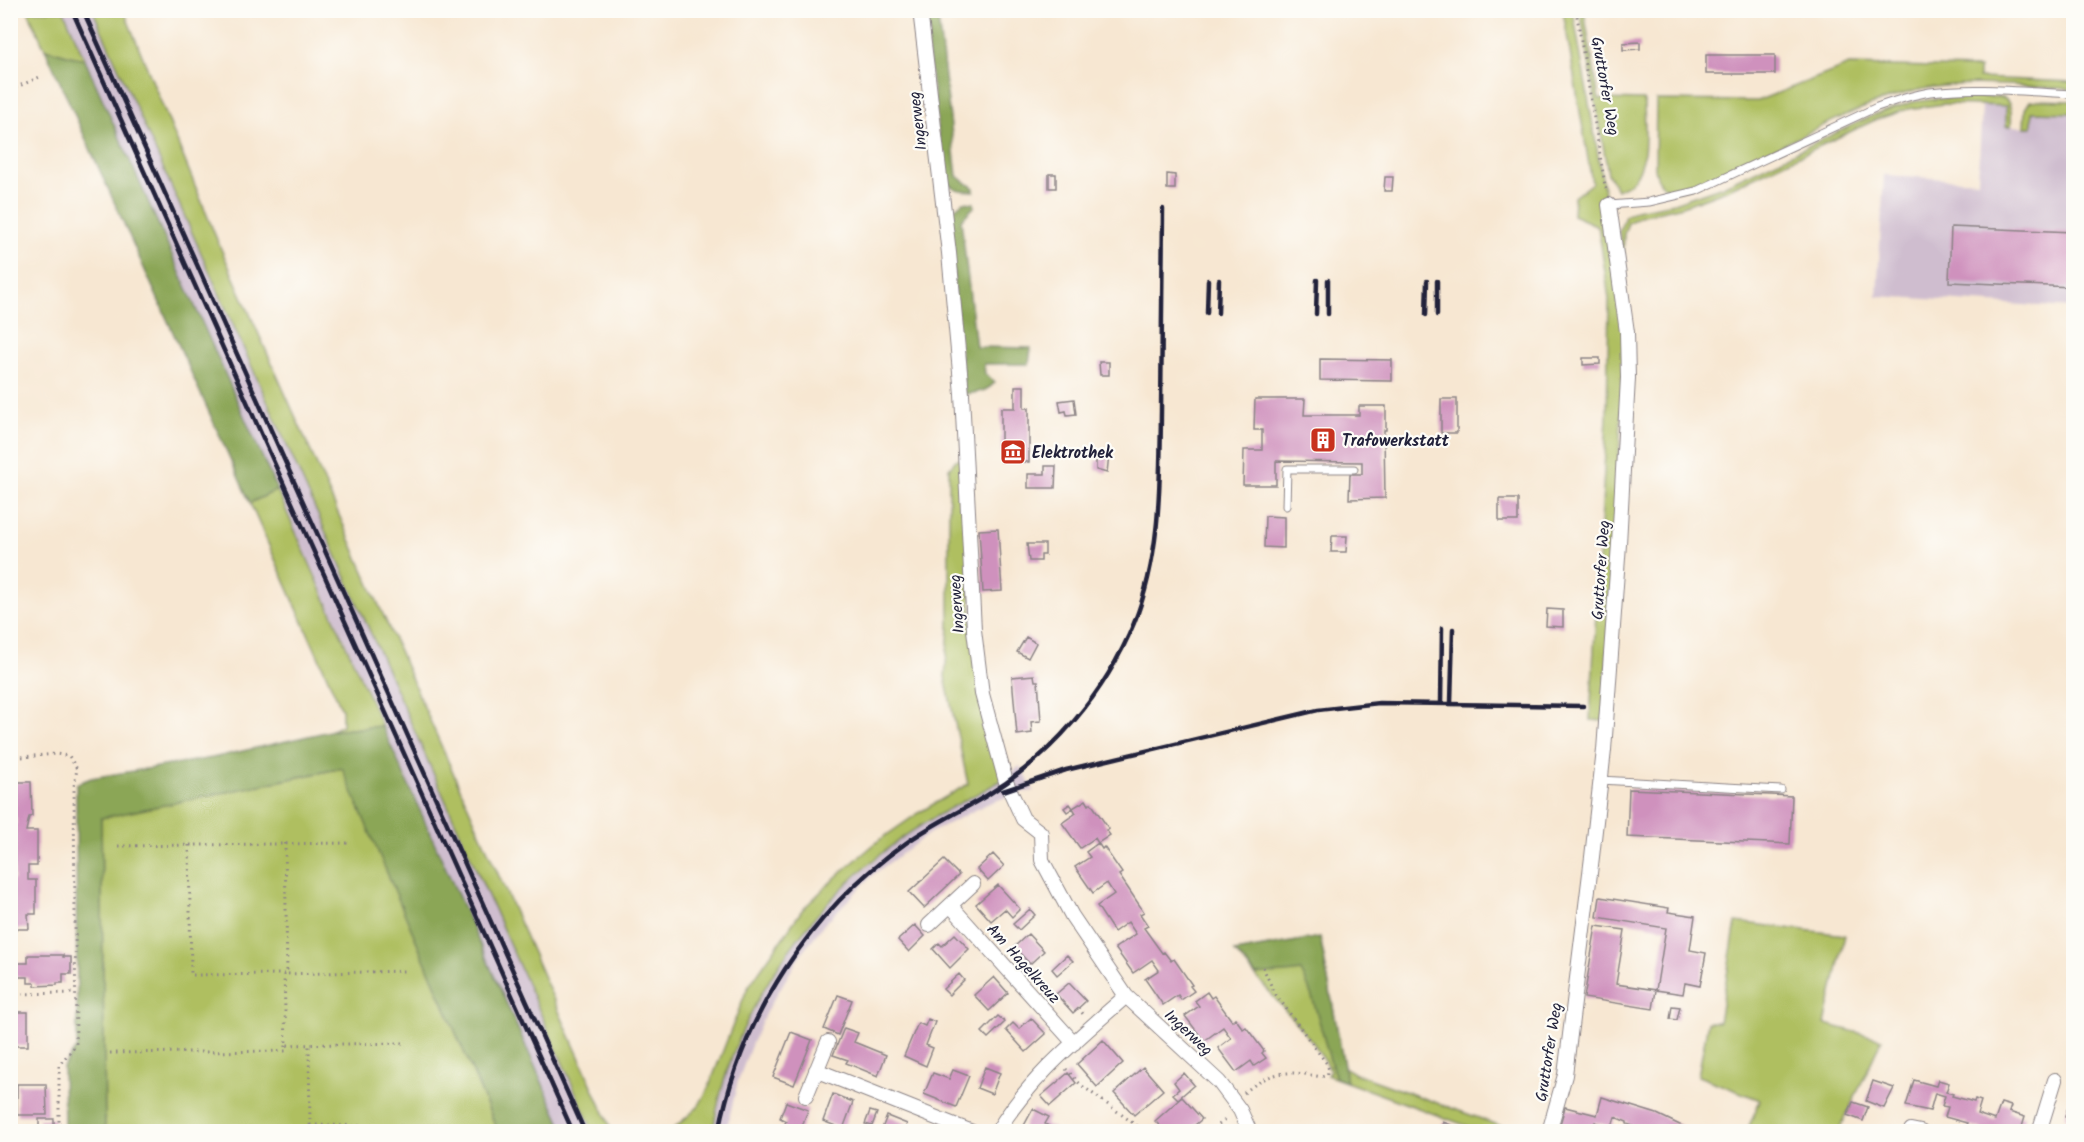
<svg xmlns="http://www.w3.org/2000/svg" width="2084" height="1142" font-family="Kalam,sans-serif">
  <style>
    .industrial { fill: #cfbdcf }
    .green { fill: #afbf61; stroke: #68704e; stroke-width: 1.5 }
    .forest { fill: #8ba657; stroke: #566449; stroke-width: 1.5 }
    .building { fill: #cf91bd }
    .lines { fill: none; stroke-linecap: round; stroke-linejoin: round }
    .lane-casing { stroke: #8c8486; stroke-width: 9 }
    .street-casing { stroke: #8c8486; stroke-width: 16 }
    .path { stroke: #8c8486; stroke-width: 3; stroke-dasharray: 1.5 4.5; stroke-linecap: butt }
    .lane { stroke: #fff; stroke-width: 7 }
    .street { stroke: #fff; stroke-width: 14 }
    .rail { stroke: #22223b; stroke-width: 4.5 }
    .labels { text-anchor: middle; stroke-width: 4.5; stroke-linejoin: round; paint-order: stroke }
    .street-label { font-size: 16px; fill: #22223b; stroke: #fdfcf7 }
    .poi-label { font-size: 16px; font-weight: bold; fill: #22223b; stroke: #fdfcf7; text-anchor: start }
  </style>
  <rect width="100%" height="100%" fill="#fdfcf7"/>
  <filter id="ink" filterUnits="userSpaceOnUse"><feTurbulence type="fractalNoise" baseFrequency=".0167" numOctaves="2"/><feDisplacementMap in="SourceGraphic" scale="12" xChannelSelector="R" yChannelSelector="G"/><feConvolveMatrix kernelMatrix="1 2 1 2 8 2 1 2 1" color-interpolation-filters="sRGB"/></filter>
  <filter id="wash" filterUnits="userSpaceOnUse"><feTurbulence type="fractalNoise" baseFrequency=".008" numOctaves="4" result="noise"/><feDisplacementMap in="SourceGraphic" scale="24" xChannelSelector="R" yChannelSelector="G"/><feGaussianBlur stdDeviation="1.35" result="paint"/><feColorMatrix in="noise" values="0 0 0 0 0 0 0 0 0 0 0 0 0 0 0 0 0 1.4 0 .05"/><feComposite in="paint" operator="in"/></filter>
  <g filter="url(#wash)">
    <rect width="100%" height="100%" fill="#f7e7d2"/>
    <path class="industrial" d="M64,11H93L593,1131H564Z
      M1982,105L2007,106V126L2031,127L2032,112L2073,113V308L1877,296L1884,175L1978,181Z
      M1020,766L1034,791L1017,793L987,804L930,833L874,874L825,923L801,954L766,1012L752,1043L738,1081L726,1131L713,1132L726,1074L742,1034L760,998L778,968L800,936L818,914L843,888L895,843L929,821L1006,777Z"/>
    <path class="green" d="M28,11H64L85,60L45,49Z
      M93,11H124L218,242L612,1131H593Z
      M1563,11H1573L1617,264L1626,333L1604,721L1590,720L1607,417L1609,299L1598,226L1573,215L1574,197L1592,183Z
      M1580,11H1584L1599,99L1644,100C1644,122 1650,163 1633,180C1629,185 1622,187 1617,190L1608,174Z
      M1849,65L1979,68V78L2073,82V89C2026,87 1965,79 1919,90C1859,104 1799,138 1743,164C1729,171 1689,191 1675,190C1662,189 1657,181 1655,169L1656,100L1757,101Z
      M1969,97C1999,98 2014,89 2011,126H2006V106L1944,104L1908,109L1875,120L1729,189L1683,206L1640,216L1628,223L1624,234L1623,263L1619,232L1625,216L1636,210L1674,203L1723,186L1872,116L1912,102L1938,99Z
      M2038,100L2073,101V113L2032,112V127H2024L2025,109L2030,101Z
      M965,458L972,631L1004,779C967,800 928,818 894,844C802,912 730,1018 713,1131L670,1132L698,1107L708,1089L747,989L802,910L837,876L878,841L920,812L968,784L945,677L949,627V468L956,460Z
      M277,490L382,726L330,731L342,725V710L250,503Z
      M343,768L498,1131H105L101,818Z
      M1736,922L1845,935L1825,1024L1882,1039L1839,1131H1747L1760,1100L1698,1076L1708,1022H1719Z
      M1320,937L1344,1067L1354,1073L1515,1131H1481L1327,1075L1330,1070L1314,1044L1235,952Z"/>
    <path class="forest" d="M923,11H937L957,176L974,188V191C960,191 951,190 944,177Z
      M45,49L85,60L277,490L250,503Z
      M963,202L974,203V207L961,220L976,347L1031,348L1029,364H984L985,374L995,382C987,392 977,393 964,394L948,214Z
      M382,726L564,1131H498L342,768L101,818L105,1131H64L63,1067L77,1047L76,784L91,778L212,758L330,731Z
      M1320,937L1347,1082L1336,1078C1323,1043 1318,1004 1301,971C1286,974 1271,973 1256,975L1235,952Z"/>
    <g id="blocks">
      <path class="building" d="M1640,42V49L1623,50V43Z
        M1706,55H1775V74H1706Z
        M1049,174H1056V188H1049Z
        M1167,174L1175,175V189H1167Z
        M1385,177H1393L1392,191H1384Z
        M1951,227L2073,232V287L1949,282Z
        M1583,358H1600V364L1583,365Z
        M1320,359L1392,360V381L1320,380Z
        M1099,362H1109V375H1100Z
        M1015,386H1024V408H1029V462H1001V408H1015Z
        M1074,399L1076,414L1067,415L1066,411L1061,412L1059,401Z
        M1255,399H1305L1304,415H1359V406H1386V430H1384L1385,498L1349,499L1350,474H1362V462L1276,461V485H1243L1244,450H1262V430H1254Z
        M1441,399H1457V433H1441Z
        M1102,453L1109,454L1107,473L1096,470V460H1102Z
        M1045,466H1056L1055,488H1028V474H1045Z
        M1499,499H1518V521H1499Z
        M1265,516L1284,517V548L1264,547Z
        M998,529L1002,591L983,592L979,530Z
        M1332,536H1347L1346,552H1331Z
        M1027,544H1045V555H1041V561H1029Z
        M1547,609L1563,610V627L1546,626Z
        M1026,637L1036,643L1028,658L1017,652Z
        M1034,675L1035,681H1038L1041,721L1031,722L1032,733L1017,735L1012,677Z
        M10,782H31L32,816L29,817L26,831H37V866H28V880H36V914H28L29,929H14V914H10V880H14V866H10V831H13V824H16V817H10Z
        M1629,789L1792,796L1790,844L1627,837Z
        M1086,800L1089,805L1091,803L1109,829L1106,830L1110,835L1098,843L1102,849L1104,847L1122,873L1119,875L1144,912L1140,914L1148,926L1144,928L1162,953L1164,952L1171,961L1174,959L1192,985L1190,986L1194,991L1181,1000L1178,995L1163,1005L1145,979L1159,970L1152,960L1133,973L1115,948L1136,934L1128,922L1114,932L1097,906L1114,894L1107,883L1093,893L1075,867L1090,857L1086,852L1098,843L1095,838L1080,848L1062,823L1076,813L1073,808L1067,812L1064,808L1070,804L1073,808Z
        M993,854L1004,866L988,881L977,869Z
        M944,860L959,875L924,908L909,892Z
        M998,885L1020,909L1012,917L1005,909L991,921L976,904Z
        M1600,897L1669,908L1668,912L1695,916L1690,950L1706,953L1700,986L1685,983L1683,994L1656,990L1666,928L1597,917Z
        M1030,909L1035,915L1019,930L1013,924Z
        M915,925L925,936L909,952L898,940Z
        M1596,926L1625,930L1616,984L1656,990L1653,1009L1584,998Z
        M955,934L969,949L950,968L933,949L939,943L942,946Z
        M1028,934L1044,951L1030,964L1014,947Z
        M28,955H63V957H71V974H63V983H57V985L35,986V983H28V977H14V983H10V956H14V963H28Z
        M1067,955L1073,961L1057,975L1052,969Z
        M959,974L964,980L949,995L943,989Z
        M994,977L1008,993L989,1011L974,995Z
        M1069,983L1086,1001L1073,1013L1056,994Z
        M1207,992L1211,998L1214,996L1232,1021L1235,1018L1243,1029L1246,1027L1264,1051L1262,1053L1266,1058L1254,1066L1251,1061L1236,1072L1218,1048L1231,1038L1223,1027L1204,1041L1185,1016L1199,1006L1195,1001Z
        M838,995L852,1000L838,1035L824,1029Z
        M1672,1006L1680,1007L1677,1020L1670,1019Z
        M10,1012H28V1046H10Z
        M998,1016L1005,1022L988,1038L982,1032Z
        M1031,1018L1046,1034L1026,1052L1006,1030L1013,1023L1019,1029Z
        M928,1019L935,1022L926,1045L933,1048L926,1066L904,1056L918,1023L925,1026Z
        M844,1028L858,1033L854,1042L886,1055L878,1076L846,1063L848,1060L833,1055Z
        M791,1032L812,1040L794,1085L773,1077Z
        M1103,1040L1123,1063L1097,1087L1077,1064Z
        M985,1067L1000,1073L992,1094L977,1088Z
        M1143,1067L1163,1090L1134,1115L1114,1093Z
        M953,1070L969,1076L956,1107L924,1094L933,1073L949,1079Z
        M1068,1073L1076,1083L1050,1106L1041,1096Z
        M1184,1073L1194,1085L1178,1099L1173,1094L1179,1089L1174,1082Z
        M1914,1080L1936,1086L1938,1080L1949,1083L1946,1092L1953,1094L1952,1096L1974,1102L1975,1099L1981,1101L1977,1114L1995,1120L2001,1103L2011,1106L2009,1112L2025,1117L2022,1127L2019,1131H1986L1966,1125L1967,1123L1945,1117L1948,1107L1942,1106L1945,1096L1935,1093L1930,1111L1906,1106Z
        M1873,1081L1894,1088L1884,1108L1866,1101Z
        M17,1084H46L47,1115H17Z
        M833,1094L853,1102L843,1129L823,1121Z
        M1182,1097L1202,1119L1188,1131H1165L1155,1121Z
        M1602,1097L1657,1114L1686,1128L1685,1131H1639L1641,1129L1627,1124V1122L1615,1117L1612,1127L1595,1122L1593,1131H1558L1565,1107L1597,1115Z
        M2071,1097H2073V1119L2065,1117Z
        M786,1102L808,1110L800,1131H782L786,1121L780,1118Z
        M1853,1102L1868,1107L1863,1121L1847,1115Z
        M1033,1109L1049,1117L1045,1124L1056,1130L1055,1131H1021Z
        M870,1111L877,1113L872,1126L865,1124Z
        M887,1116L907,1124L904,1131H881Z
        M39,1119H54V1131H39Z
        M1443,1122L1468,1131H1440Z"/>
    </g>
  </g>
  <g filter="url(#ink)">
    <use href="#blocks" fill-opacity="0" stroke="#8c8486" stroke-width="1.5"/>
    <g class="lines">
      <defs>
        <path id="lane" d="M1609,205L1649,202L1696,191L1877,107C1894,101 1912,95 1930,92C1977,86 2027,92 2074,94
          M1286,506L1287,469H1354
          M1600,780L1781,790"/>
        <path id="street" d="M920,10L949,253L962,394L974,630L982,694L1006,782L1023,819L1041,833L1042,860L1072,916L1126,996L1219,1082L1240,1110L1250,1132
          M951,906L1074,1043
          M929,925L973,884
          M816,1070L972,1132
          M806,1096L828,1042
          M10,1130L15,1132
          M1911,1130L1921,1132
          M997,1132C1030,1077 1079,1038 1126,996
          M1549,1132L1565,1075L1592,857L1604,750L1619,544L1628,378L1627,332L1609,205
          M2039,1132L2055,1080"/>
      </defs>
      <use href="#lane" class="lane-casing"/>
      <use href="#street" class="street-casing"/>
      <path class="path" d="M1576,10L1606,191
        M10,90L42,76
        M10,758L56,754L69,756L77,769L74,786L76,1045L59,1065V1132
        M285,843L287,974
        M189,845L191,975L284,974
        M118,846L350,843
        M10,994L76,993
        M1078,1008L1084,1015
        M403,1043L286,1045L284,974L406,971
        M110,1053L286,1051V1045
        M1066,1069L1081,1085L1140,1128L1156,1131
        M1244,1093C1271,1070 1288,1070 1321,1077L1327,1075L1329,1070L1327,1064L1274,992L1262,965
        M310,1125L449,1127V1132
        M298,1130L310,1125L309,1046
        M138,1131L298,1132
        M1209,1132L1228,1118"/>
      <use href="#lane" class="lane"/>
      <use href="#street" class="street"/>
      <path class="rail" d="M72,10L573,1132
        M83,10L585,1132
        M1207,313L1208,280
        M1218,313L1219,280
        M1316,314L1317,280
        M1328,314V280
        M1426,315L1427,281
        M1437,315V281
        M1441,703L1442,628
        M1451,703L1453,629
        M1003,791L1066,770L1318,710L1379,703L1583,706
        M719,1132C741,1016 810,911 906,843C931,825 959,812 986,796C1052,756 1105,694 1134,623C1161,556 1160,484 1161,412C1162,345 1162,277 1163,209"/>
    </g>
  </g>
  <defs>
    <symbol id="building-square" viewBox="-11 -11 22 22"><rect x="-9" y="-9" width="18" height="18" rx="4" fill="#c8321e" stroke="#fdfcf7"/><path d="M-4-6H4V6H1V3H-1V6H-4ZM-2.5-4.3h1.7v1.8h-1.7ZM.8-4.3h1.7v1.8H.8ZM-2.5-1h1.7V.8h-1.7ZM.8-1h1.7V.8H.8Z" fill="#fff"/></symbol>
    <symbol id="museum-square" viewBox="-11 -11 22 22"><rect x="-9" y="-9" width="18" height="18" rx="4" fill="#c8321e" stroke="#fdfcf7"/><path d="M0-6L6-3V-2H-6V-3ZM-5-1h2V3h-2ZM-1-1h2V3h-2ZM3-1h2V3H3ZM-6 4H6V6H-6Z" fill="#fff"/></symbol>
  </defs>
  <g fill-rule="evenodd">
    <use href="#building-square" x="1308" y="425" width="30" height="30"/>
    <use href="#museum-square" x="998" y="437" width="30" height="30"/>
  </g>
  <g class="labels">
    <g class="street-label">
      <text transform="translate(1606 86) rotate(80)" y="6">Gruttorfer Weg</text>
      <text transform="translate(917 121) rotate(-97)" y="6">Ingerweg</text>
      <text transform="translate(1600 570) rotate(-86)" y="6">Gruttorfer Weg</text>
      <text transform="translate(956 604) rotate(-94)" y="6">Ingerweg</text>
      <text transform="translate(1024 963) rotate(48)" y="6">Am Hagelkreuz</text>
      <text transform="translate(1189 1032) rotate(43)" y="6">Ingerweg</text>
      <text transform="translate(1548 1052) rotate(-81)" y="6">Gruttorfer Weg</text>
    </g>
    <g class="poi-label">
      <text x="1342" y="446">Trafowerkstatt</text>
      <text x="1032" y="458">Elektrothek</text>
    </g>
  </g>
  <rect width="2084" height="1142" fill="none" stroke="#fdfcf7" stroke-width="36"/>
</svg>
